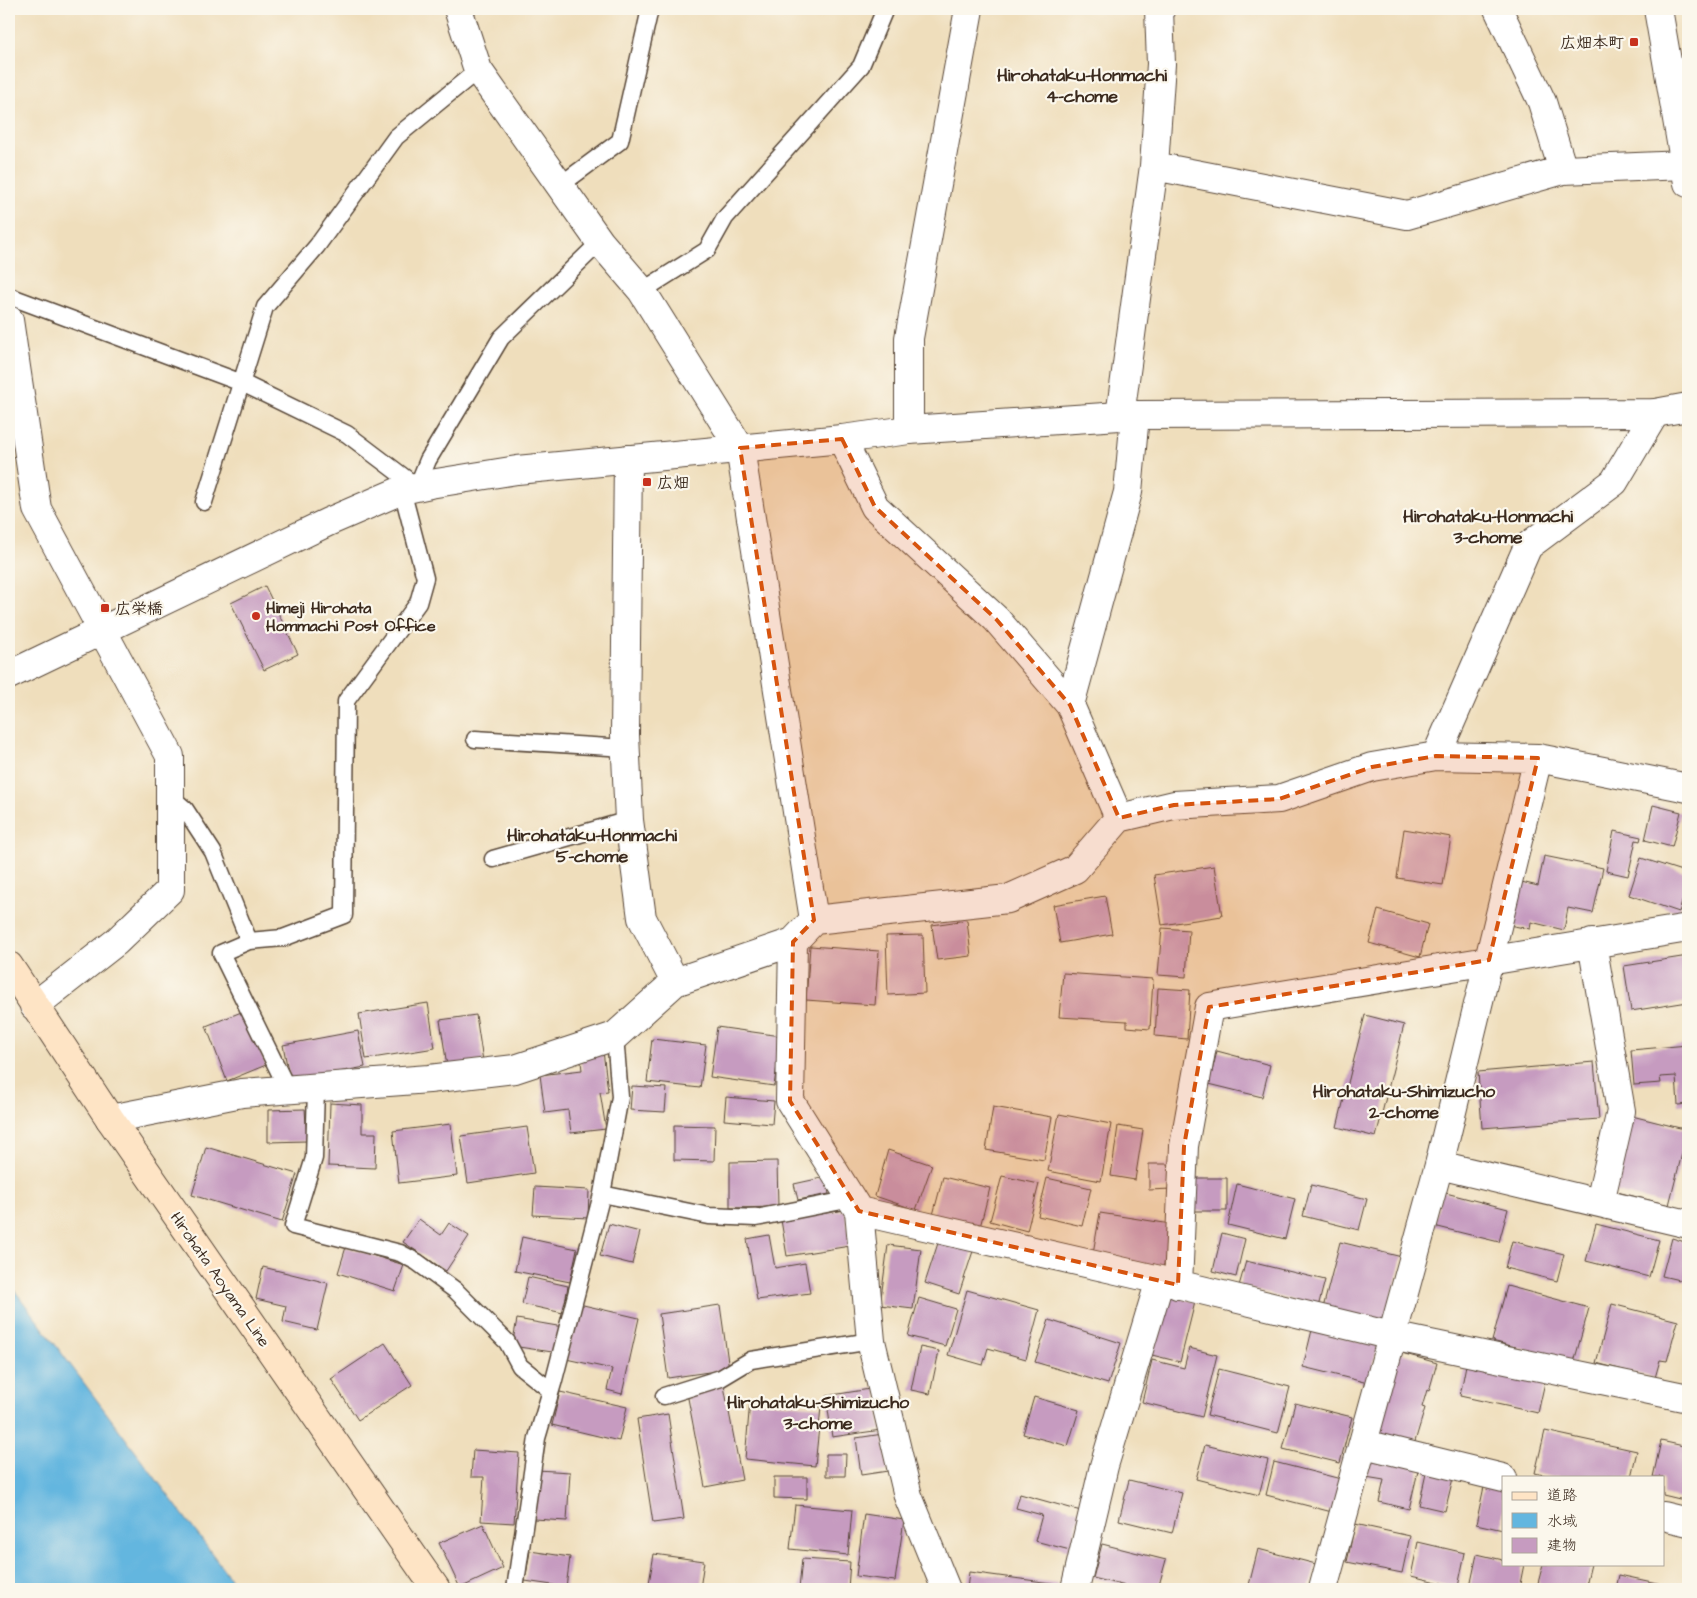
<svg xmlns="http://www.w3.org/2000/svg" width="1697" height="1598" font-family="'Architects Daughter','Klee One',sans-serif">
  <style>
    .water { fill: #63b6df; stroke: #4f707e }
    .building { fill: #c69bc0 }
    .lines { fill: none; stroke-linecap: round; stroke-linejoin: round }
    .service-casing { stroke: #564536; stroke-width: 19 }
    .minor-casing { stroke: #564536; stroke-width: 30 }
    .tertiary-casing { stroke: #564536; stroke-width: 30 }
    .secondary-casing { stroke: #564536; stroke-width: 30 }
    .service { stroke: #fff; stroke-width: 16 }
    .minor { stroke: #fff; stroke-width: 28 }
    .tertiary { stroke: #fff; stroke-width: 28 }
    .secondary { stroke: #fee4c5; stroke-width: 28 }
    .marked { fill: #d7540e; fill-opacity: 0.2; stroke: #d7540e; stroke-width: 4; stroke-dasharray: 10 6; stroke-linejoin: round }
    .poi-dot { fill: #c8321e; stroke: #fbf7ec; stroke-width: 2 }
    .labels { text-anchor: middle; stroke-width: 4.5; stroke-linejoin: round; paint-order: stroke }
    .poi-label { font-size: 16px; font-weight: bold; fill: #3b2a1e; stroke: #fbf7ec; text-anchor: start }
    .street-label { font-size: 16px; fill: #3b2a1e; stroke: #fbf7ec }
    .neighbourhood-label { font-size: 18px; font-weight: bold; fill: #3b2a1e; stroke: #fbf7ec }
  </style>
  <rect width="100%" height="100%" fill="#fbf7ec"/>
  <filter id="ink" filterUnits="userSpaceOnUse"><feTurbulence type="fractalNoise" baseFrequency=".02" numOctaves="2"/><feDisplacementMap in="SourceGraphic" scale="10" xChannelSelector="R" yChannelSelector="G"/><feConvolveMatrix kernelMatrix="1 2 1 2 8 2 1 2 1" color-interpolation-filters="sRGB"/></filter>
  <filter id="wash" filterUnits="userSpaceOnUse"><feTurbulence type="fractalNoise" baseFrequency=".0096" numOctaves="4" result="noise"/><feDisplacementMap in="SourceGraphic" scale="20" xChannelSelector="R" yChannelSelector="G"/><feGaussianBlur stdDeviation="1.12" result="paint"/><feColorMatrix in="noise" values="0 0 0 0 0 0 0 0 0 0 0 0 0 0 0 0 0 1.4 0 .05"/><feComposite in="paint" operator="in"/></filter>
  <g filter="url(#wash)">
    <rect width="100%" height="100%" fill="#efdebc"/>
    <path class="water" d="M9,1283L225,1571L237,1589H9Z"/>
    <g id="blocks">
      <path class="building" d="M265,586L298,654L264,670L231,603Z
        M1653,805L1681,812L1672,847L1645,840Z
        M1404,829L1451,837L1443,885L1397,878Z
        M1614,831L1641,837L1640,841L1636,840L1628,876L1606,871Z
        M1544,856L1603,868L1593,913L1568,908L1564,930L1531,922L1530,929L1503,924L1513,880L1538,886Z
        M1641,858L1688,873V883L1679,912L1629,895Z
        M1214,866L1222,916L1162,925L1154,875Z
        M1105,896L1112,934L1060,943L1053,905Z
        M1378,910L1428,924L1420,957L1369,943Z
        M967,920L971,956L937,960L932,925Z
        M1162,928L1189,930L1186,977L1158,975Z
        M923,935L925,993L888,995L886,936Z
        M810,946L879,951L875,1005L806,1000Z
        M1688,956V1002L1631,1011L1624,966Z
        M1063,973L1153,979L1150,1029L1127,1027V1021L1059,1017Z
        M1158,988L1190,990L1187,1039L1155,1036Z
        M428,1003L435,1048L366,1059L359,1014Z
        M244,1011L266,1065L227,1081L206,1026Z
        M476,1015L483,1061L447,1066L440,1020Z
        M1365,1015L1404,1025L1376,1137L1337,1127Z
        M717,1027L781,1036L774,1086L710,1077Z
        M358,1031L365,1067L290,1081L283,1045Z
        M652,1039L706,1045L700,1088L647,1082Z
        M1688,1045V1104L1678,1105L1676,1076L1660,1077L1661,1083L1634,1085L1631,1050Z
        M603,1051L608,1091L600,1092L606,1129L571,1133L568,1110L545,1113L540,1075L582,1070L580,1054Z
        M1217,1051L1270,1065L1262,1097L1209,1084Z
        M1594,1062L1599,1119L1482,1128L1478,1072Z
        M632,1086L667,1088L665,1112L630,1110Z
        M726,1097L774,1101L772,1124L724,1120Z
        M330,1103L362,1105V1133H376L375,1168L328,1166Z
        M993,1107L1052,1117L1044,1160L986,1150Z
        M305,1109L307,1141L268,1142V1110Z
        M1059,1114L1111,1124L1101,1181L1048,1171Z
        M1628,1115L1688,1130L1669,1205L1609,1190Z
        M451,1124L457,1176L399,1183L393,1131Z
        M674,1125L715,1126L714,1161L674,1160Z
        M1118,1126L1143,1130L1135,1180L1111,1176Z
        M527,1127L534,1173L468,1183L461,1136Z
        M206,1147L297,1174L282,1222L192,1195Z
        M888,1150L932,1165L916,1210L875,1196Z
        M777,1161L778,1207L730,1208V1162Z
        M1149,1164H1171V1189L1149,1190Z
        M1002,1176L1039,1184L1027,1231L990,1221Z
        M826,1177L829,1194L798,1200L794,1184Z
        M943,1177L990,1188L980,1227L933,1215Z
        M1047,1178L1091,1188L1082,1226L1038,1216Z
        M1194,1178H1227V1211H1194Z
        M1237,1184L1295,1199L1285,1239L1228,1225Z
        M1311,1185L1367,1199L1359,1230L1303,1216Z
        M535,1187L589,1190L588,1218L533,1215Z
        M1442,1192L1508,1209L1499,1242L1434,1226Z
        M845,1210L850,1246L787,1256L781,1220Z
        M1100,1213L1171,1224L1163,1270L1092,1259Z
        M419,1219L441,1235L449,1223L469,1236L446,1271L403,1242Z
        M609,1224L640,1232L632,1264L600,1256Z
        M1596,1224L1659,1240L1649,1277L1586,1261Z
        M1222,1233L1245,1239L1236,1277L1213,1271Z
        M769,1235L775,1268L805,1263L810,1293L757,1300L747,1239Z
        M522,1237L577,1249L570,1282L515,1271Z
        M940,1237L974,1248L959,1294L925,1283Z
        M1672,1238L1688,1243V1282L1662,1276Z
        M1512,1241L1564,1254L1557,1281L1505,1268Z
        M1340,1242L1402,1257L1385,1323L1323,1308Z
        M888,1245L921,1249L913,1309L880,1305Z
        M346,1247L404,1265L395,1291L338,1273Z
        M1246,1261L1325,1280L1318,1307L1239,1286Z
        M263,1267L328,1283L317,1330L283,1322L286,1306L256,1299Z
        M528,1277L568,1286L563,1313L522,1304Z
        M1507,1286L1589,1308L1574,1362L1492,1341Z
        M967,1290L1039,1310L1026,1359L988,1348L983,1365L948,1355Z
        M1167,1295L1195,1302L1180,1362L1152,1355Z
        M919,1298L956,1309L945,1346L908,1336Z
        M579,1304L639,1318L622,1394L607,1390L612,1369L566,1359Z
        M1612,1304L1678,1321L1667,1361L1660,1360L1655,1378L1596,1363Z
        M720,1305L729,1369L668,1378L659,1314Z
        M517,1319L563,1327L559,1353L512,1346Z
        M1049,1320L1121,1343L1108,1384L1035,1362Z
        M1312,1330L1378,1346L1368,1383L1303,1367Z
        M385,1343L412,1385L358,1420L331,1379Z
        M920,1347L939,1351L930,1394L911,1390Z
        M1189,1348L1217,1355L1202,1417L1142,1402L1152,1360L1184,1368Z
        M1398,1352L1437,1363L1429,1391L1427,1390L1422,1407L1425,1408L1414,1445L1375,1434Z
        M1466,1365L1545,1382L1538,1413L1460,1396Z
        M1219,1369L1290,1387L1278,1433L1207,1415Z
        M724,1386L742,1480L705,1487L687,1393Z
        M876,1388L881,1430L832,1437L826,1396Z
        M560,1392L627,1407L619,1441L552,1425Z
        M1034,1397L1079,1410L1068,1446L1023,1434Z
        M750,1401L821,1407L815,1466L745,1459Z
        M1295,1403L1352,1417L1340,1463L1283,1449Z
        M668,1414L684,1519L653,1523L637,1419Z
        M1545,1431L1637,1451L1631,1477H1552L1535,1473Z
        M883,1434L888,1471L861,1475L856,1438Z
        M1661,1441L1688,1447V1501L1663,1495V1477H1653Z
        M1205,1445L1268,1460L1259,1495L1196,1479Z
        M473,1450L519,1453L514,1523L481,1521L484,1477H471Z
        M826,1454H846L845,1476H826Z
        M1371,1456L1419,1467L1409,1509L1379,1502L1384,1480L1366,1477Z
        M1274,1462L1341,1479L1332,1512L1266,1495Z
        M1427,1469L1454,1474L1445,1511L1419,1505Z
        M537,1470L570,1472L567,1521L534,1519Z
        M774,1477H807V1499L774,1498Z
        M1129,1480L1182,1493L1172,1533L1119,1520Z
        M1485,1482L1503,1487V1530L1476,1524Z
        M1020,1494L1081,1511L1070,1550L1035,1541L1042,1515L1016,1508Z
        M795,1505L852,1510L848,1555L790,1549Z
        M864,1514L904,1520L895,1581L856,1576Z
        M483,1524L503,1568L460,1588L439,1543Z
        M1355,1524L1410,1536L1402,1573L1347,1562Z
        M1418,1542L1465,1553L1458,1587L1411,1576Z
        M1102,1544L1166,1560L1158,1589H1138L1093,1578Z
        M1258,1549L1316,1564L1309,1589H1248Z
        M530,1551L570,1557L566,1587L525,1581Z
        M654,1554L704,1561L700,1589H648Z
        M1477,1554L1503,1560V1564H1524L1519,1589H1482L1470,1587Z
        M802,1559L850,1562L848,1589H799Z
        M1543,1564H1591L1585,1589H1568L1538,1583Z
        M969,1572L1058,1584L1057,1589H967Z
        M1619,1575L1676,1587L1675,1589H1616Z
        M1415,1584L1437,1588V1589H1414Z"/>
    </g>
  </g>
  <g filter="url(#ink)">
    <use href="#blocks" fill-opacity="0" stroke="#564536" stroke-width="1"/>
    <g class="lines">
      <defs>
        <path id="service" d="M559,186L620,141L650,9
          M642,291L707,250L725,218L861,66L885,9
          M9,296L242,383L347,434L417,487L428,460L501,338L600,242
          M204,502L265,307L317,246L396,137L478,70
          M475,739L626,748
          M170,796L185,809L213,852L249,941
          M493,859L629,820
          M316,1088L314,1158L293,1226L400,1253L417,1262L455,1290L507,1342L520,1366L550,1390
          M288,1090L221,953L249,941L283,938L344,915L346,701L418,603L425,578L402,490
          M602,1194L709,1216L756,1218L852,1199
          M664,1396L721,1378L751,1360L871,1341
          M515,1589L537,1438L554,1380L602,1194L620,1097L615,1036"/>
        <path id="minor" d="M458,9L478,70L600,242L642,291L740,448L814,920
          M1498,9L1542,102L1563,170
          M1154,166L1407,215L1563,170L1685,165
          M9,320L37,509L170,756V890L116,942L34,1006
          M1120,416L1154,166L1161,64L1159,9
          M909,430V338L969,9
          M842,439L875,507L996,619L1070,705L1119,818
          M628,459L625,735L629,820L642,918L675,982
          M1070,705L1128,492L1135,415
          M1436,756L1528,546L1614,482L1655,413
          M793,942L790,1101L859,1211L871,1341L908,1496L946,1589
          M1592,943L1621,1111L1600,1202
          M110,1119L242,1093L429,1079L515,1069L615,1036L675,982L793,942L814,920L1008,899L1075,869L1119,818L1174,805L1279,799L1372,767L1436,756L1538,758L1688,788
          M1439,1165L1688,1224
          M859,1211L1160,1280L1392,1336L1688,1398
          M1178,1285L1184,1146L1209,1007L1688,928
          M1364,1444L1503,1478
          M1663,1516L1688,1522
          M1075,1589L1104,1466L1160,1280
          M1323,1589L1439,1165L1538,758"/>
        <path id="tertiary" d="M1658,9L1688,183
          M9,675L328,522L402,490L430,484L517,470L842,439L909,430L1135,415L1655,413L1688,407"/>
        <path id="secondary" d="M9,966L110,1119L436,1589"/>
      </defs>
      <use href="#service" class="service-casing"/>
      <use href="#minor" class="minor-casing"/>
      <use href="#tertiary" class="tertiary-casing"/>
      <use href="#secondary" class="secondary-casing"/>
      <use href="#service" class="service"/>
      <use href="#minor" class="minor"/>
      <use href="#tertiary" class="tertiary"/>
      <use href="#secondary" class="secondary"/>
    </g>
  </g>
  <path class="marked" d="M842,439L875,507L996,619L1070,705L1119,818L1174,805L1279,799L1372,767L1436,756L1538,758L1489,960L1209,1007L1184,1146L1178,1285L859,1211L790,1101L793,942L814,920L740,448Z"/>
  <g class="poi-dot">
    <rect x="1629" y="37" width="10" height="10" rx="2.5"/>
    <rect x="642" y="477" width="10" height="10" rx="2.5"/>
    <rect x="100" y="603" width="10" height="10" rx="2.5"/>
    <circle cx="256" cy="616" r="5"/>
  </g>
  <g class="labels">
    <g class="poi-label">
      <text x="1624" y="48" text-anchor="end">広畑本町</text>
      <text x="657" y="488">広畑</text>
      <text x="266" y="613">Himeji Hirohata<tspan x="266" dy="18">Hommachi Post Office</tspan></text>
      <text x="115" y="614">広栄橋</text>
    </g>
    <g class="street-label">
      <text transform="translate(221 1279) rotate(55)" y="6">Hirohata Aoyama Line</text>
    </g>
    <g class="neighbourhood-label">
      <text x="1082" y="81">Hirohataku-Honmachi<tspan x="1082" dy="21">4-chome</tspan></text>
      <text x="1488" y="522">Hirohataku-Honmachi<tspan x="1488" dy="21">3-chome</tspan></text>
      <text x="592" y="841">Hirohataku-Honmachi<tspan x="592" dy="21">5-chome</tspan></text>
      <text x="1404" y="1097">Hirohataku-Shimizucho<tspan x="1404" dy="21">2-chome</tspan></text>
      <text x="818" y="1408">Hirohataku-Shimizucho<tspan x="818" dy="21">3-chome</tspan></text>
    </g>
  </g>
  <rect width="1697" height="1598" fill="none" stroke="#fbf7ec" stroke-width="30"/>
  <rect x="1502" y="1476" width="162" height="90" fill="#fbf7ec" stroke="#aea59a"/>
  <rect x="1512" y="1492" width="25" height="8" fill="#fee4c5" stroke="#aea59a"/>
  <text x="1547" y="1500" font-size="15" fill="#3b2a1e">道路</text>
  <rect x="1512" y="1513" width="25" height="15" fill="#63b6df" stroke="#aea59a"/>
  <text x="1547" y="1526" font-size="15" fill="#3b2a1e">水域</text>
  <rect x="1512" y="1538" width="25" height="15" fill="#c69bc0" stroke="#aea59a"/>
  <text x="1547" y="1550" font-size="15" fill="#3b2a1e">建物</text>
</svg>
